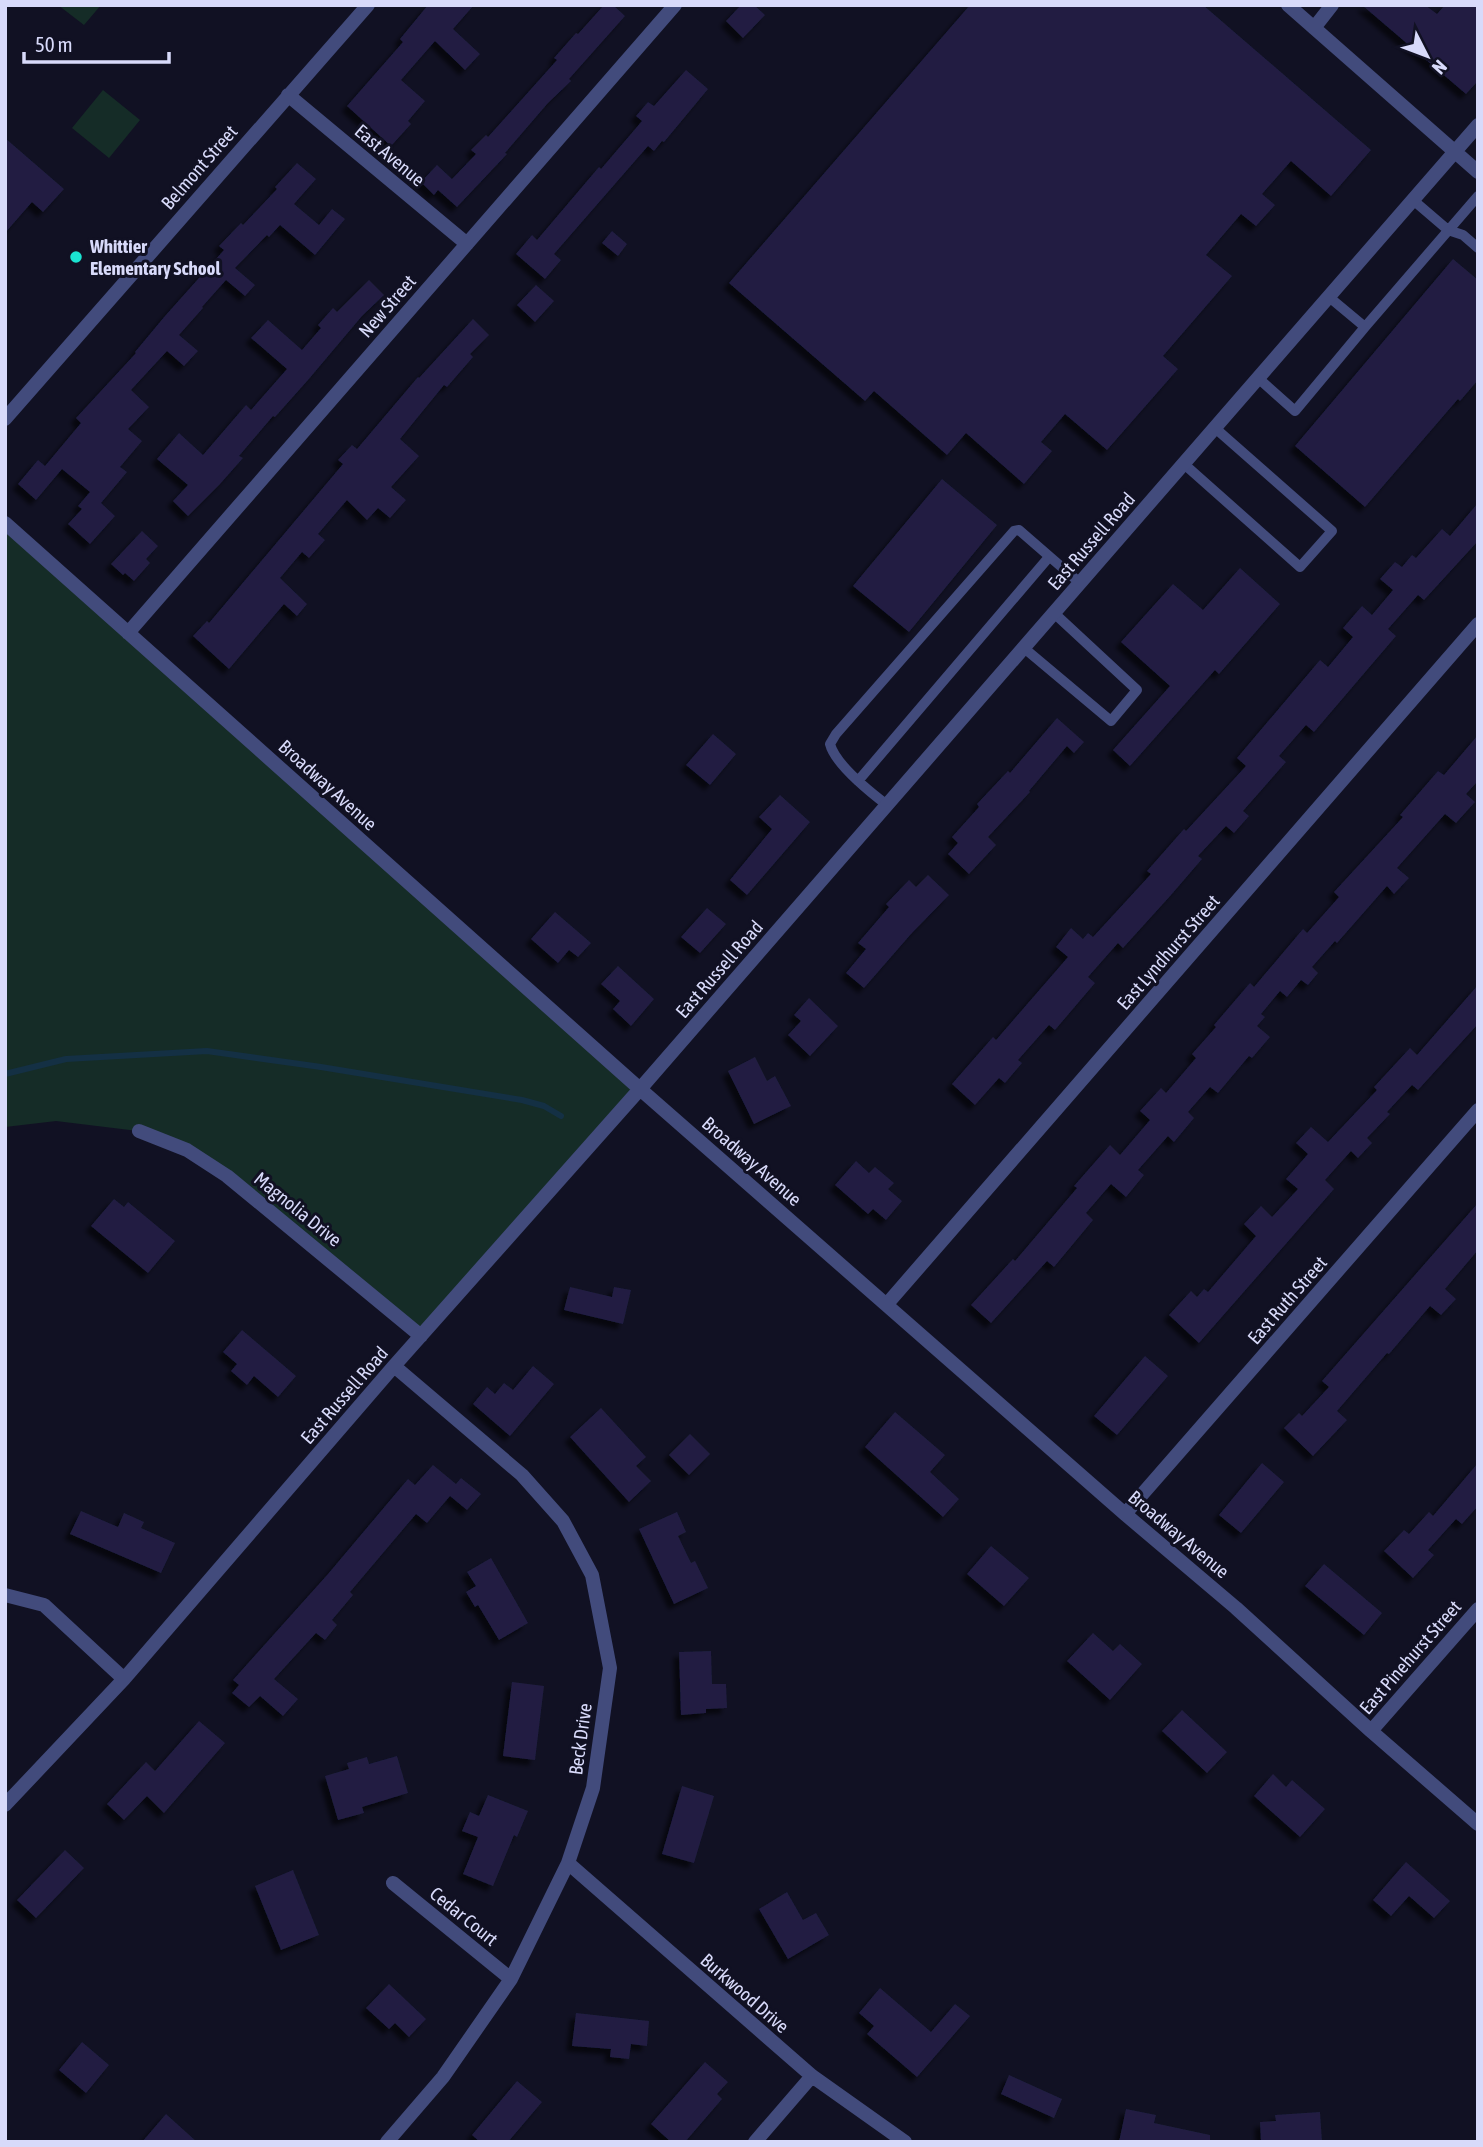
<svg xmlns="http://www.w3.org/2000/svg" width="1483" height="2147" font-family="'Asap Condensed',sans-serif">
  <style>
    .green { fill: #152c27 }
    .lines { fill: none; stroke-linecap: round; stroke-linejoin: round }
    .stream { stroke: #143044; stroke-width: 6 }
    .building { fill: #201f42; filter: url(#shadow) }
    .lane { stroke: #424b7c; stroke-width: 10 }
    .street { stroke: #424b7c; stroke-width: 14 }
    .poi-dot { fill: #1be3d1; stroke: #111123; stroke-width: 2.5 }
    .labels { text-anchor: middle; stroke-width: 6; stroke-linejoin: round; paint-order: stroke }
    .street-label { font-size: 19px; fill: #d8dafa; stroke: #111123 }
    .poi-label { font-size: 19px; font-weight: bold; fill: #d8dafa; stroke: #111123; text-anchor: start }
  </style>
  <defs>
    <filter id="shadow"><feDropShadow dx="-5.5" dy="5.5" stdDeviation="2" flood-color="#0009"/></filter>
  </defs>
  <rect width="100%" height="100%" fill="#111123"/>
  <path class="green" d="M58,5H101L84,25Z
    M103,90L140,120L109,158L72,128Z
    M5,523L640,1089L421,1336L227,1176L138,1131L56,1121L5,1127Z"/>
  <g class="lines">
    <path class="stream" d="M5,1074L66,1059L207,1051L321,1067L522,1100L544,1106L561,1116"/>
  </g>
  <path class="building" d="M428,5H474L453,29L480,54L465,70L435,41L401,80L425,101L408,121L411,124L391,146L347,106L403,42L400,39Z
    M604,5H613L625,16L569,79L571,81L548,103L505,153L507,154L457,207L438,190L434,195L421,182L437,165L452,179L476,154L471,150L486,135L488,137L557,60L554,58L576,33L578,34Z
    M741,5H754L765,15L743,38L726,21Z
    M970,5H1203L1371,150L1331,196L1291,161L1262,194L1275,205L1256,226L1241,214L1206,255L1232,276L1163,356L1178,369L1107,450L1065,414L1041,442L1052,451L1024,484L966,433L947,455L874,391L865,401L729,283Z
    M1362,5H1425L1437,14L1445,5H1478V81L1466,94Z
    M686,70L708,89L664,142L662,141L654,151L648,146L554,254L561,260L545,279L516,254L532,235L537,240L599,167L601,169L642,121L636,116L648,102L654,106Z
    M5,138L64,189L43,212L32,202L5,233Z
    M297,163L316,179L294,204L319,225L332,209L345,219L315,255L280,225L269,237L267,235L235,268L255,285L245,296L226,280L202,307L203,308L179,335L198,351L184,366L167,351L131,390L149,407L128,429L142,441L120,467L127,472L101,503L115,516L90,544L68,524L82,509L78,506L90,492L62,469L36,500L18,484L38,460L45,466L81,423L76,418L136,353L135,352L165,316L224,250L219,246L241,223L243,225L277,189L275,187Z
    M612,231L627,244L618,256L602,243Z
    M1453,259L1478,280V380L1460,401L1458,399L1365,507L1295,446Z
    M369,280L384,295L362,316L308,380L275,417L273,416L239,456L243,458L220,484L188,516L173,501L188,485L157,459L179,433L203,455L246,405L251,410L287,369L251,338L268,320L302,350L321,328L318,325L333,308L337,312Z
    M536,285L554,301L535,322L517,305Z
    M473,319L489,335L470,354L473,357L447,387L444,385L400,439L419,456L391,487L406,500L390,518L378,508L367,520L347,500L318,534L325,540L309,558L302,552L280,578L307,604L297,616L284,604L229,669L193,636L207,621L209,623L343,464L338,460L352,445L357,449L418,377L419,378Z
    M942,479L997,525L909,632L853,586Z
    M1478,503V541L1424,600L1418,595L1388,629L1396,636L1314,732L1306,725L1279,756L1286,762L1243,811L1249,816L1234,833L1226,826L1198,856L1202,859L1171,895L1123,948L1118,943L1088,977L1095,983L1055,1030L1049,1025L1018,1060L1022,1063L1005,1083L999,1078L975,1105L952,1084L993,1037L996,1040L1068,957L1056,947L1071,928L1083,939L1088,933L1093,937L1151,874L1147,871L1184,829L1186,831L1246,766L1237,758L1320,660L1328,667L1353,637L1343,628L1362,606L1372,615L1393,590L1380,579L1395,562L1402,567L1412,555L1416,558L1442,529L1450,536Z
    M142,531L158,546L146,559L150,563L134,581L125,573L123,575L111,564Z
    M1240,568L1280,604L1219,674L1215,670L1130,766L1113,750L1170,686L1121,642L1173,584L1203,610Z
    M1057,718L1084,742L1074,753L1067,746L1029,791L1030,792L988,837L996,845L969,874L948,854L958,843L952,837L979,807L977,804L1008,771L1010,773Z
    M713,734L736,754L710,785L686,765Z
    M1478,735V781L1466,794L1475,802L1456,823L1445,814L1397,868L1409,878L1394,894L1387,886L1337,943L1335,941L1312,967L1318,973L1308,985L1301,980L1287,997L1280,991L1261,1014L1265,1017L1257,1026L1270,1037L1252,1058L1249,1056L1218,1093L1210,1087L1188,1112L1194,1118L1174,1142L1168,1136L1138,1170L1144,1175L1126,1197L1111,1184L1086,1213L1093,1220L1054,1267L1047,1261L991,1323L971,1305L1013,1259L1015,1261L1077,1188L1074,1186L1110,1145L1120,1155L1150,1120L1140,1111L1161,1088L1166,1093L1196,1058L1192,1054L1216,1027L1214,1025L1250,983L1254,987L1303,929L1307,933L1339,897L1334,892L1403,817L1400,815L1438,771L1444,775Z
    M780,795L810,822L747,895L730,880L772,829L759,817Z
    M928,875L949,895L911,934L864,988L846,973L866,949L858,943L889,907L886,904L909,880L916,887Z
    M707,908L726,924L700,953L681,937Z
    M555,912L591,943L578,957L569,950L558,963L531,939Z
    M618,966L654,999L631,1026L613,1009L620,1001L601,984Z
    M1478,985V1024L1418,1090L1412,1085L1387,1112L1390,1114L1367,1138L1372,1143L1358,1158L1351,1151L1325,1180L1334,1189L1199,1343L1169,1315L1191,1291L1197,1297L1204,1289L1208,1292L1256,1236L1244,1224L1261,1206L1272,1217L1298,1189L1286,1179L1308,1154L1296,1143L1311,1127L1328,1142L1377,1090L1374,1087L1410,1048L1417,1055Z
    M809,998L838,1026L810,1056L788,1035L801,1021L794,1015Z
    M755,1057L767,1081L775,1076L791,1106L754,1124L728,1071Z
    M856,1161L869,1173L875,1167L894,1183L888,1189L902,1201L886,1220L873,1209L868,1214L835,1185Z
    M114,1199L124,1207L128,1202L175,1241L148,1273L91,1226Z
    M1478,1203V1250L1445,1289L1456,1299L1441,1315L1430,1306L1389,1354L1387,1353L1337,1411L1347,1420L1313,1456L1284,1428L1299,1413L1302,1416L1329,1387L1322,1381Z
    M570,1287L612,1297L614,1287L631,1290L623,1324L564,1310Z
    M242,1330L296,1376L278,1397L254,1376L247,1385L231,1371L237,1364L223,1352Z
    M1145,1356L1168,1376L1117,1435L1094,1416Z
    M533,1366L554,1384L510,1436L473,1404L487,1387L495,1394L504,1383L513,1390Z
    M601,1408L646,1457L636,1466L651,1481L629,1502L570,1437Z
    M895,1412L945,1455L930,1472L959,1499L943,1517L865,1447Z
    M690,1434L710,1454L689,1475L669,1455Z
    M1262,1463L1284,1482L1241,1533L1219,1515Z
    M1478,1463V1506L1462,1524L1456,1519L1428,1550L1434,1555L1413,1578L1384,1551L1404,1530L1409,1534L1429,1512L1433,1516Z
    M433,1465L456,1484L461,1478L481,1494L467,1510L450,1496L427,1523L416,1514L350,1592L353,1595L332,1620L337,1625L325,1640L316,1633L274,1679L298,1699L283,1716L260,1696L249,1707L232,1693L239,1685L233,1680L328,1574L408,1479L415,1485Z
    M81,1511L118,1527L124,1513L144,1522L141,1528L175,1543L161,1573L70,1534Z
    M677,1512L686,1532L678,1536L691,1563L695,1561L708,1588L674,1604L639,1529Z
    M991,1546L1029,1578L1004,1606L967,1574Z
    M491,1558L528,1623L499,1640L478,1605L475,1607L466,1592L476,1586L467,1572Z
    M1324,1564L1382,1613L1364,1635L1305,1586Z
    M1093,1633L1113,1651L1120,1644L1142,1664L1110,1700L1067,1661Z
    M711,1651L712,1684H726L727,1708L706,1709V1713L681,1715L679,1652Z
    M512,1682L544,1686L535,1760L503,1756Z
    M1182,1710L1227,1752L1207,1773L1162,1731Z
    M199,1721L225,1743L164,1813L147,1796L124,1820L107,1804L146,1762L155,1771Z
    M397,1756L408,1793L362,1807L364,1813L338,1820L325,1776L349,1769L347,1763L367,1757L369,1764Z
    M1273,1774L1286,1787L1292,1780L1325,1809L1300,1837L1254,1796Z
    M682,1786L714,1796L694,1863L662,1854Z
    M488,1795L528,1811L517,1837L514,1835L493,1886L463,1874L478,1837L462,1831L470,1812L479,1816Z
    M65,1850L84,1868L36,1918L17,1900Z
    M1406,1862L1450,1901L1434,1918L1409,1896L1391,1916L1373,1900Z
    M293,1870L319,1935L281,1950L255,1886Z
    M787,1892L803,1920L816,1913L829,1935L788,1959L759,1909Z
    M389,1984L426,2019L409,2037L395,2023L389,2029L366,2008Z
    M880,1988L931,2032L955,2004L970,2016L917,2077L867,2034L874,2026L859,2013Z
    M576,2013L649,2021L647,2046L631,2044L629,2059L610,2057L611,2049L572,2046Z
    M82,2042L109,2065L86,2093L59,2070Z
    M705,2062L728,2082L717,2094L722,2099L685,2142H671L651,2124Z
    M1009,2075L1062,2099L1054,2118L1001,2094Z
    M517,2081L542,2102L508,2142H480L472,2135Z
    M1126,2109L1156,2115L1154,2123L1210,2135V2142H1119Z
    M1320,2112L1322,2142H1261L1260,2122L1276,2121L1275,2115Z
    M166,2114L197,2142H142Z"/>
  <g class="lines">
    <path class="lane" d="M1413,200L1448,230L1463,235L1478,248
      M1365,327L1478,196
      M1258,378L1295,411L1365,327L1329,297
      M1184,464L1300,567L1332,531L1215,428
      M1024,648L1111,721L1137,690L1054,613
      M858,781L1049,557
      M887,805C870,792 835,764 830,744L836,734L1014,531L1019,530L1080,583"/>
    <path class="street" d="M1288,5L1478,172
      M1314,28L1332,5
      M288,95L467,244
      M5,419L368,5
      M5,523L640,1089L1125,1514L1236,1608L1371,1731L1478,1824
      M128,633L675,5
      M139,1131L187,1150L227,1176L421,1336
      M887,1304L1478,624
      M1125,1514L1478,1110
      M5,1595L44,1605L124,1679
      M1371,1731L1478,1609
      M5,1805L124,1679L394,1366L640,1089L1478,125
      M568,1863L812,2076L905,2142
      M393,1883L511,1979
      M387,2142L443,2077L511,1979L568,1863L593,1788L610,1668L592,1575L563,1521L522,1475L394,1366
      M755,2142L812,2076"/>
  </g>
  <circle class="poi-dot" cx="76" cy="257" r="7"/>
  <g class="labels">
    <g class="street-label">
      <text transform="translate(390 155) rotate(40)" y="7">East Avenue</text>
      <text transform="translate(199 167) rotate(-49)" y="7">Belmont Street</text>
      <text transform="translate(387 306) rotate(-49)" y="7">New Street</text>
      <text transform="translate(1091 541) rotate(-49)" y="7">East Russell Road</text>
      <text transform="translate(328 785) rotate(42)" y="7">Broadway Avenue</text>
      <text transform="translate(1168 952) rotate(-49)" y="7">East Lyndhurst Street</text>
      <text transform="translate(719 969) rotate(-49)" y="7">East Russell Road</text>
      <text transform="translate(752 1161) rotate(41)" y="7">Broadway Avenue</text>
      <text transform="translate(298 1209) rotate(39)" y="7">Magnolia Drive</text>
      <text transform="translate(1287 1300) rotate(-49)" y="7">East Ruth Street</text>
      <text transform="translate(344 1395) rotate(-49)" y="7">East Russell Road</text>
      <text transform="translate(1179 1534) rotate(40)" y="7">Broadway Avenue</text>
      <text transform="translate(1410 1657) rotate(-49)" y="7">East Pinehurst Street</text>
      <text transform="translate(580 1739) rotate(-82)" y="7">Beck Drive</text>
      <text transform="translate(464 1916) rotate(39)" y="7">Cedar Court</text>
      <text transform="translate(745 1993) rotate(41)" y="7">Burkwood Drive</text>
    </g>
    <g class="poi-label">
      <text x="90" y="253">Whittier<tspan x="90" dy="22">Elementary School</tspan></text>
    </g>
  </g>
  <rect width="1483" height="2147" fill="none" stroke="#d8dafa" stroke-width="14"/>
  <g transform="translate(1427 56) rotate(132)" stroke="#111123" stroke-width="5" paint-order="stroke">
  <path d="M0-5L12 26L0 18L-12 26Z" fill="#d8dafa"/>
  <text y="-10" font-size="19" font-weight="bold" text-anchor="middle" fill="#d8dafa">N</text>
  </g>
  <path d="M24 52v10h145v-10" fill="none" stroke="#d8dafa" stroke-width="3.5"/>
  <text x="35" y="52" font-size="21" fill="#d8dafa" stroke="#111123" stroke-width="5" paint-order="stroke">50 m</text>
</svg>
